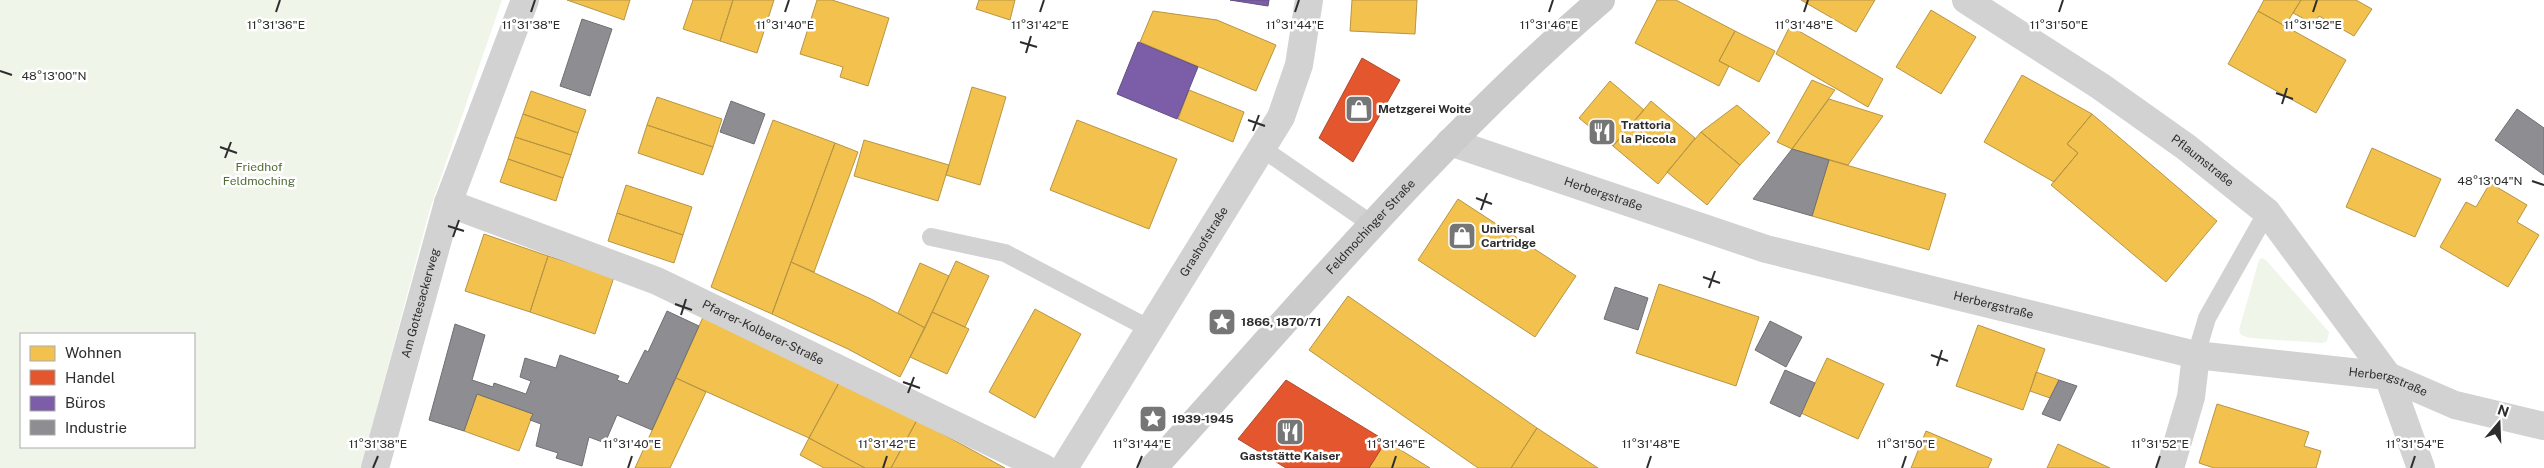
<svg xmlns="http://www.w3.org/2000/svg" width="2544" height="468" font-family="'Public Sans',sans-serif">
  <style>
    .green { fill: #f0f5ea; fill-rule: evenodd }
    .homes { fill: #f2c14e; stroke: #b79544 }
    .shops { fill: #e4572e; stroke: #ad4a2e }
    .offices { fill: #7b5ea7; stroke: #644f82 }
    .industry { fill: #8d8d92; stroke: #707074 }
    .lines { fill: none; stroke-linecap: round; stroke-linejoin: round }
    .lane { stroke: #d2d2d2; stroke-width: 18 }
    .street { stroke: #d2d2d2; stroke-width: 28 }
    .secondary { stroke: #cbcbcb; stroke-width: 28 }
    .ticks { fill: none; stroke: #2d2d2d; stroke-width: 2 }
    .labels { text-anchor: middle; stroke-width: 5; stroke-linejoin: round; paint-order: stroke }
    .poi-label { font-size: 12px; font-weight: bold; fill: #2d2d2d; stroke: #fff; text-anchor: start }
    .street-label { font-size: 12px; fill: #2d2d2d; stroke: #fff }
    .park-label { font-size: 12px; fill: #526c37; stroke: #fff }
    .ticks-label { font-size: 12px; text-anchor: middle; fill: #2d2d2d; stroke: #fff; stroke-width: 5; stroke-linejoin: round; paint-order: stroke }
  </style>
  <rect width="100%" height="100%" fill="#fff"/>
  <path class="green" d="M0,0H502L430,209L361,468H0ZM194,334V447H21V334Z
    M2262,258L2266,260L2329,332L2327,341L2322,343L2250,338L2241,335L2239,330L2259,260Z"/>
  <path class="homes" d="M567,0H630L624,20Z
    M693,0H733L720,41L683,29Z
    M733,0H774L757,53L720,41Z
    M817,0H832L889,18L868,86L840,77L843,67L800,54Z
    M979,0H1015L1010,20L976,9Z
    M1352,0H1417L1415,34L1350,31Z
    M1657,0H1676L1735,31L1719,61L1729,66L1719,86L1635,43Z
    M1801,0H1875L1856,32Z
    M2264,0H2301L2285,26L2258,11Z
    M2301,0H2356L2372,9L2354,36L2319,16L2314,24L2293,13Z
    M1931,10L1976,37L1941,94L1896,67Z
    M1153,11L1217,20L1276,45L1256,91L1140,42Z
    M2258,11L2346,60L2316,113L2228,64Z
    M1790,26L1883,79L1868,107L1776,54Z
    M1735,31L1775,51L1759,82L1719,61Z
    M2022,75L2092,114L2067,144L2078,153L2054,182L1984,142Z
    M1812,80L1835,90L1792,149L1777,142Z
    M1610,81L1644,110L1613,146L1579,118Z
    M972,87L1006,97L980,185L946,175Z
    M1189,90L1244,112L1233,142L1178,119Z
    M531,91L586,110L578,133L523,114Z
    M657,97L722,119L713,147L647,125Z
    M1829,99L1883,116L1848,165L1792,149Z
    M1651,101L1695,138L1658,184L1613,146Z
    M1737,105L1770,133L1740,165L1701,132Z
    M523,114L578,133L571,155L515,137Z
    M2092,114L2217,221L2166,282L2051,185L2078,153L2067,144Z
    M773,120L835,143L772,314L711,287Z
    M1077,120L1177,159L1149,229L1050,190Z
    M647,125L713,147L703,175L638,153Z
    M1701,132L1740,165L1707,205L1667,172Z
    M515,137L571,155L563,178L508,159Z
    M864,140L949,165L938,201L854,176Z
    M835,143L858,152L814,272L791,262Z
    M2372,148L2441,179L2415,237L2346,207Z
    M508,159L563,178L556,201L500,182Z
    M1829,160L1946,194L1929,250L1812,216Z
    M2490,183L2527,205L2517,222L2539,235L2508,287L2440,247L2466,202L2476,207Z
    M626,185L692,207L683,235L617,213Z
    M1458,199L1576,276L1535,337L1418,260Z
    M617,213L683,235L674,263L608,241Z
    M484,234L548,256L530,312L465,291Z
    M548,256L614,277L595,334L530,312Z
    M956,261L989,276L965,327L932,312Z
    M791,262L871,299L925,328L900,377L848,349L772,314Z
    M920,263L949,276L925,328L898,313Z
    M1659,284L1759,317L1736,386L1636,353Z
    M1348,296L1537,428L1511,468H1478L1309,350Z
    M1035,309L1081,334L1035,418L989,392Z
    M932,312L969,329L947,374L910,357Z
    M703,317L841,379L809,438L676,378Z
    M1978,325L2045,349L2023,410L1956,386Z
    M1827,358L1884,384L1858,439L1801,413Z
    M2036,372L2059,380L2050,398L2030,391Z
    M676,378L706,392L670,468H635Z
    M841,379L917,420L891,468H865L809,438Z
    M477,394L533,414L519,451L464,431Z
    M2217,404L2309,432L2304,446L2321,451L2316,468H2214L2199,463Z
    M917,420L1005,468H891Z
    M1537,428L1598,468H1511Z
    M1926,431L1992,459L1988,468H1911Z
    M809,438L865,468H824L800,455Z
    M1386,441L1430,468H1369Z
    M2058,444L2110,468H2047Z"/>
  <path class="shops" d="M1362,58L1400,80L1353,162L1319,138Z
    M1286,380L1386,441L1369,468H1286L1238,439Z"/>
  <path class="offices" d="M1230,0H1269L1268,6Z
    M1138,42L1198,67L1177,119L1117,94Z"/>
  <path class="industry" d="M582,19L612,29L590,96L560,86Z
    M731,101L765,114L754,144L720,132Z
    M2517,109L2544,128V175L2495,140Z
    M1792,149L1829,160L1812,216L1753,199Z
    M1615,287L1648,298L1638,330L1604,319Z
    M667,311L699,326L652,430L617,415L605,443L589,437L582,466L556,458L558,453L536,446L541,424L530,420L533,414L477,394L464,431L429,420L455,324L485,335L472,380L493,387L494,383L526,394L531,381L520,377L525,358L556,368L560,355L619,376L617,380L628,384L645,350L648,352Z
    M1770,321L1802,337L1786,367L1755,350Z
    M1785,370L1815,383L1800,417L1770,403Z
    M2059,380L2077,386L2060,421L2042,414Z"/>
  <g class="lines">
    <path class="lane" d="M1263,149L1373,225
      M931,237L1005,253L1150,329
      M2196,355L2207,318L2267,212"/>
    <g class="street">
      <path id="s1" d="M1966,0L2100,86L2186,147L2267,212L2388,376L2421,468"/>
      <path id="s2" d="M1450,142L1766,249L2196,355L2388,376L2455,405L2544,426"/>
      <path id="s3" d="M448,203L657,281L1044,468"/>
      <path id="s4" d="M375,468L448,203L525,0"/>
      <path id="s5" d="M1064,468L1281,117L1299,65L1309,0"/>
      <path d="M2170,468L2191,397L2196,355"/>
    </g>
    <path class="secondary" id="s6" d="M1153,468C1298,309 1437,141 1601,0"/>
  </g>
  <path class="ticks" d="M276,12L280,0M531,12L535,0M785,12L789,0M1040,12L1044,0M1295,12L1299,0M1549,12L1553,0M1804,12L1808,0M2059,12L2063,0M2313,12L2317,0M1020,42L1037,47M1026,53L1031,36M0,71L12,75M2276,93L2293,99M2282,104L2287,88M1248,120L1265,126M1253,131L1259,115M220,147L237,153M225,158L231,142M2532,181L2544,185M1476,198L1492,204M1481,210L1487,193M448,226L464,231M453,237L459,220M1703,277L1720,283M1709,288L1715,271M675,304L692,310M681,315L686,299M1931,355L1948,361M1937,366L1942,350M903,382L920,388M908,393L914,377M373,468L378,456M628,468L632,456M883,468L887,456M1137,468L1142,456M1392,468L1396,456M1647,468L1651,456M1902,468L1906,456M2156,468L2160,456M2411,468L2415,456"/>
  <defs>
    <symbol id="shop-square" viewBox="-11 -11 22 22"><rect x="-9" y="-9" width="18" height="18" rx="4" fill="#767676" stroke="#fff"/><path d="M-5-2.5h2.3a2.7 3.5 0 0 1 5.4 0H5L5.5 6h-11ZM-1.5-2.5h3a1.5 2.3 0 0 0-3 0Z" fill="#fff"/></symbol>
    <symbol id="restaurant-square" viewBox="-11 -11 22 22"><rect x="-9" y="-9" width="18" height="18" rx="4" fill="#767676" stroke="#fff"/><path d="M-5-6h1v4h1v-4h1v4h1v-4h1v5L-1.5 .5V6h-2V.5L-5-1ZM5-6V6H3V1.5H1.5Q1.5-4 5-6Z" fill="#fff"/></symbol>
    <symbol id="sight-square" viewBox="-11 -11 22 22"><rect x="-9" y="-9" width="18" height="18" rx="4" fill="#767676" stroke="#fff"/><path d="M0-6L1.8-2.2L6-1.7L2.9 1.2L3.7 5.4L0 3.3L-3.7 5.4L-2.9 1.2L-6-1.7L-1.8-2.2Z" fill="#fff"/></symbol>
  </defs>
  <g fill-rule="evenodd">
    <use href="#shop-square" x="1343" y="93" width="32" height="32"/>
    <use href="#restaurant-square" x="1586" y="116" width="32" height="32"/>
    <use href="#shop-square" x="1446" y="220" width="32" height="32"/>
    <use href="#sight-square" x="1206" y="306" width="32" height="32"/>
    <use href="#sight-square" x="1137" y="403" width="32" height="32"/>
    <use href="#restaurant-square" x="1274" y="416" width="32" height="32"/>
  </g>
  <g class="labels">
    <g class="poi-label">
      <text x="1378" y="113">Metzgerei Woite</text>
      <text x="1621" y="129">Trattoria<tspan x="1621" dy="14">la Piccola</tspan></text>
      <text x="1481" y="233">Universal<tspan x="1481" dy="14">Cartridge</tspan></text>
      <text x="1241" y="326">1866, 1870/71</text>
      <text x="1172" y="423">1939-1945</text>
      <text x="1290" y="460" text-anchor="middle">Gaststätte Kaiser</text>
    </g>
    <g class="street-label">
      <text dy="4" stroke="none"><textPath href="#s1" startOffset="286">Pflaumstraße</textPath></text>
      <text dy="4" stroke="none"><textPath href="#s2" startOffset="162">Herbergstraße</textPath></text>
      <text dy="4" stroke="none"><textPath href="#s6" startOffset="325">Feldmochinger Straße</textPath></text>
      <text dy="4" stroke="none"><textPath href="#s5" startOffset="266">Grashofstraße</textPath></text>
      <text dy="4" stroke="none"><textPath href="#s4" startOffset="171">Am Gottesackerweg</textPath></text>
      <text dy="4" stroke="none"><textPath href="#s2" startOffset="568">Herbergstraße</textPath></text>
      <text dy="4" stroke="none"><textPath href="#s3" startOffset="341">Pfarrer-Kolberer-Straße</textPath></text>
      <text dy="4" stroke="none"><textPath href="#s2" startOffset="971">Herbergstraße</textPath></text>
    </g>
    <g class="park-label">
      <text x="259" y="171">Friedhof<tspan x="259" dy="14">Feldmoching</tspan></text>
    </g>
  </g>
  <g class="ticks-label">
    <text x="531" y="29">11°31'38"E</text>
    <text x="1040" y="29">11°31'42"E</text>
    <text x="2059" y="29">11°31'50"E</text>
    <text x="276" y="29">11°31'36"E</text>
    <text x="785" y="29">11°31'40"E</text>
    <text x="1295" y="29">11°31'44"E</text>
    <text x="1549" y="29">11°31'46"E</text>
    <text x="1804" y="29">11°31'48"E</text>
    <text x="2313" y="29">11°31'52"E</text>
    <text x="54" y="80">48°13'00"N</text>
    <text x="2490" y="185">48°13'04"N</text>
    <text x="378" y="448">11°31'38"E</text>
    <text x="632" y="448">11°31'40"E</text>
    <text x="887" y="448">11°31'42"E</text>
    <text x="1142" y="448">11°31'44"E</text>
    <text x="1396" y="448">11°31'46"E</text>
    <text x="1651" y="448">11°31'48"E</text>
    <text x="1906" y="448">11°31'50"E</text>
    <text x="2160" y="448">11°31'52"E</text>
    <text x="2415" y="448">11°31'54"E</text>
  </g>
  <rect x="20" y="333" width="175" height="115" fill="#ffffff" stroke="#ababab"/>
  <rect x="30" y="346" width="25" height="15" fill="#f2c14e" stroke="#ababab"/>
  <text x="65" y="358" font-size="15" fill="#2d2d2d">Wohnen</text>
  <rect x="30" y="370" width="25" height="15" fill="#e4572e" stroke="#ababab"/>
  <text x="65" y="383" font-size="15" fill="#2d2d2d">Handel</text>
  <rect x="30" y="396" width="25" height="15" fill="#7b5ea7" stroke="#ababab"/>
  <text x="65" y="408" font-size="15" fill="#2d2d2d">Büros</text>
  <rect x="30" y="420" width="25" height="15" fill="#8d8d92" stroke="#ababab"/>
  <text x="65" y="433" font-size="15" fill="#2d2d2d">Industrie</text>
  <g transform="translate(2499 423) rotate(19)" stroke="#ffffff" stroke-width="4" paint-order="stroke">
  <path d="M0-4L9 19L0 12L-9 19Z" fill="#2d2d2d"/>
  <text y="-8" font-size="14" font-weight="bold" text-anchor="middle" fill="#2d2d2d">N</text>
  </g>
</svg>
